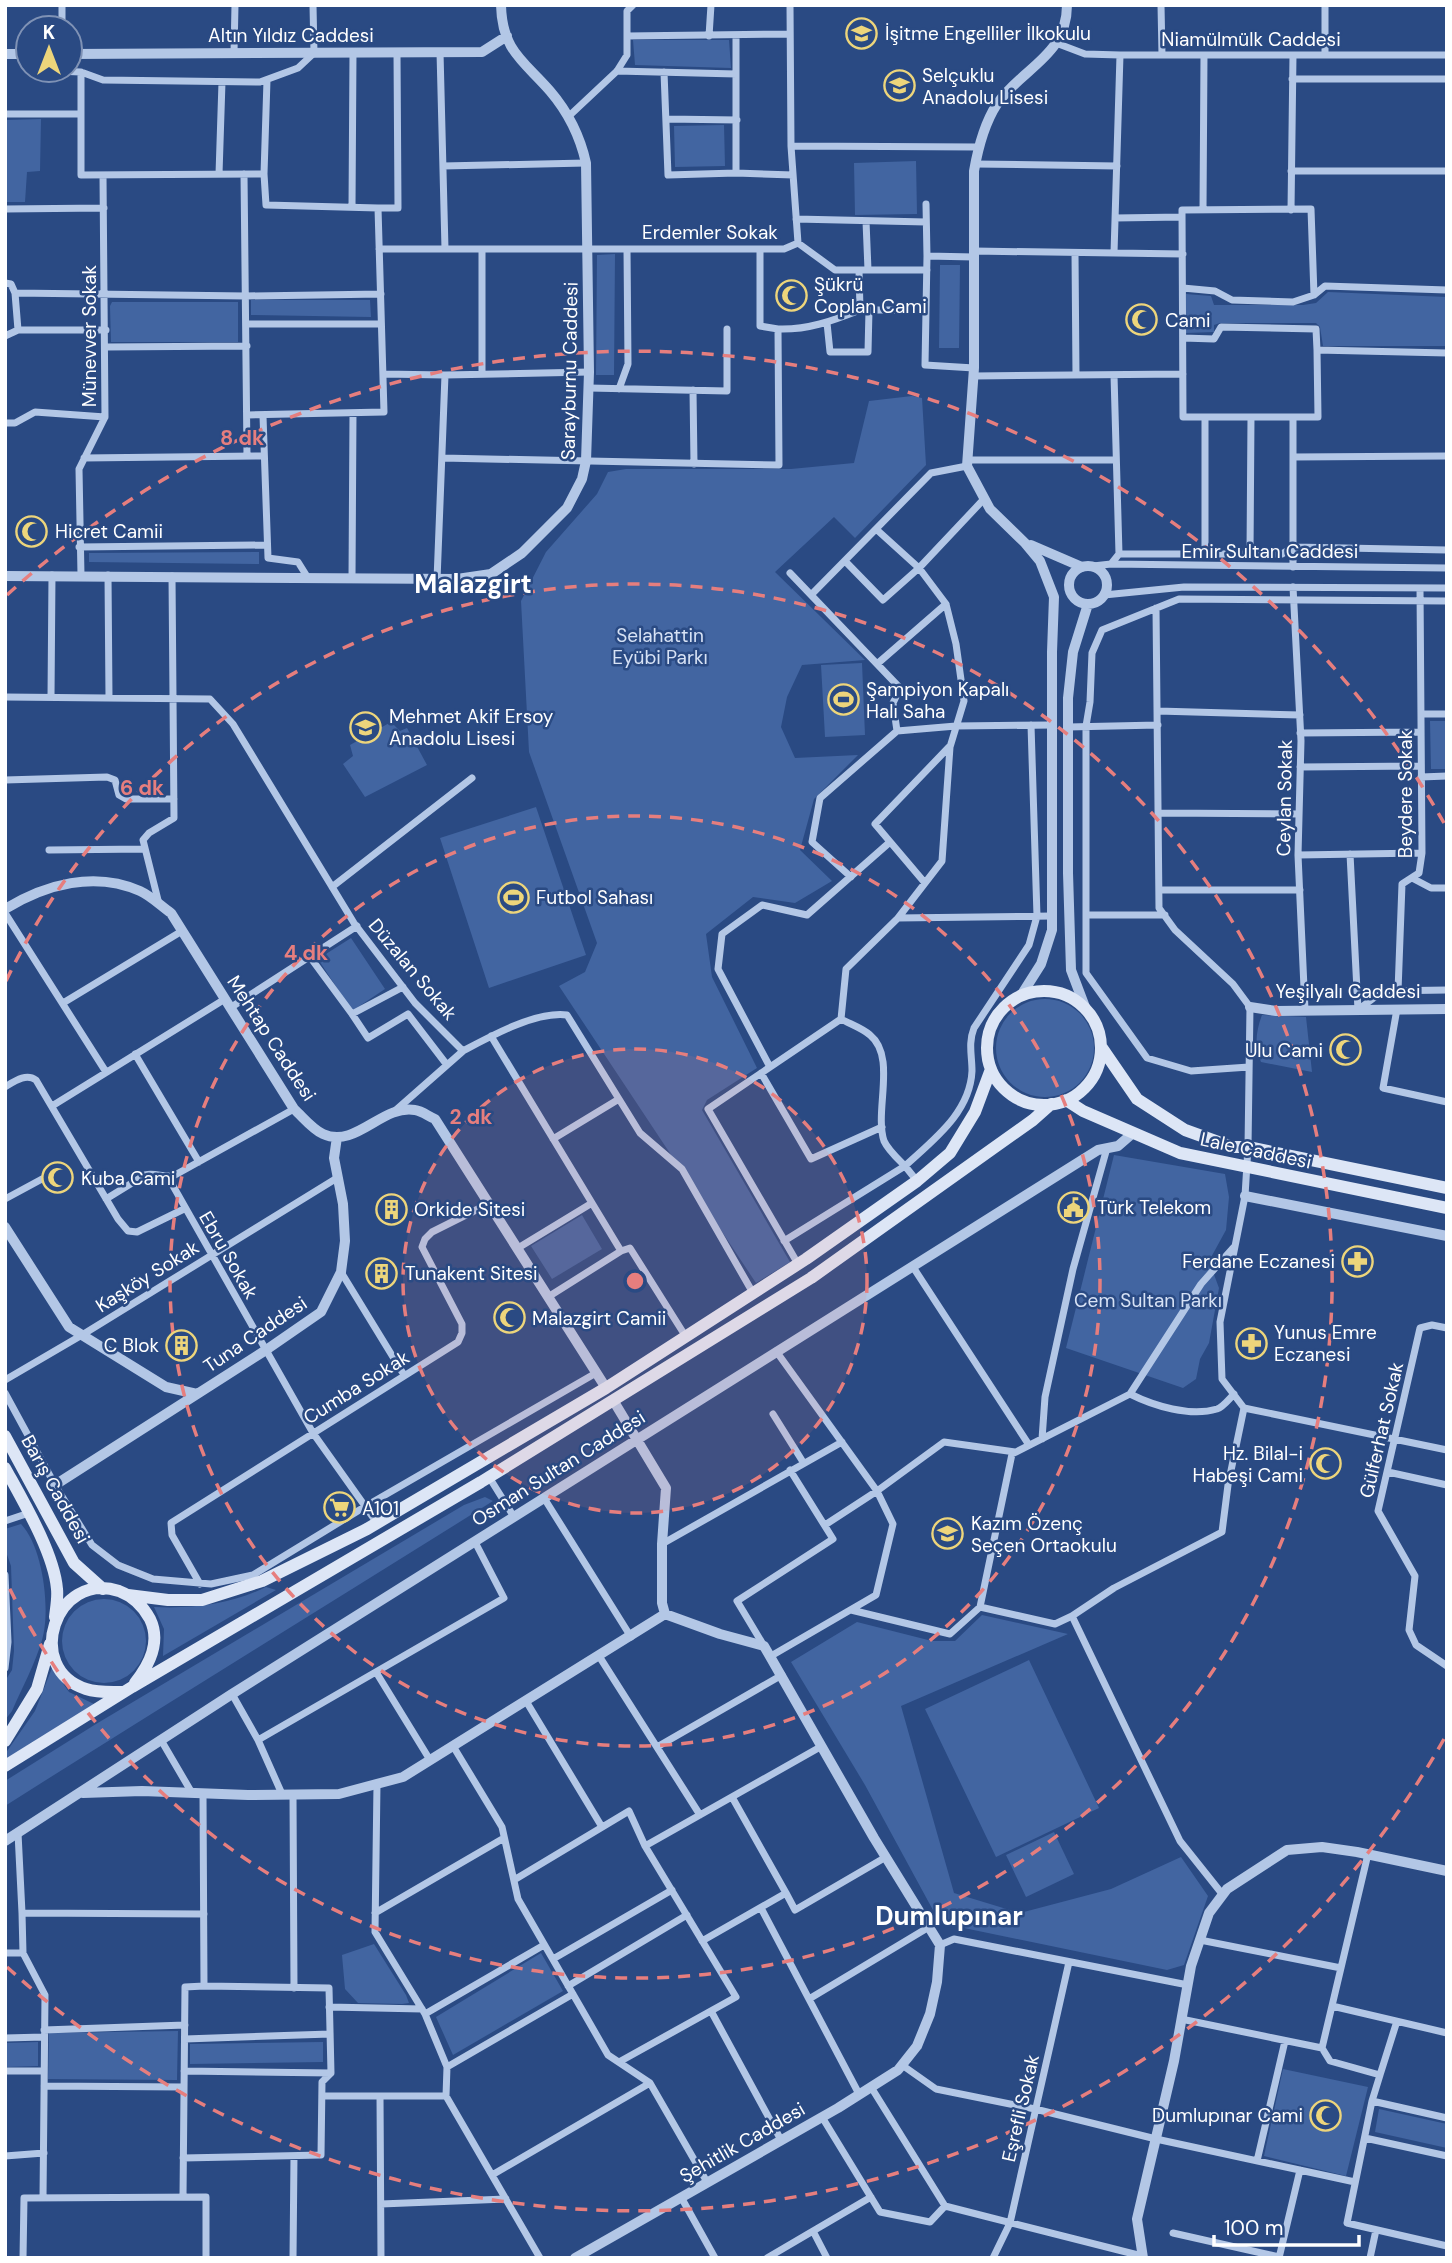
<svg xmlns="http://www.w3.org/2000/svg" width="1452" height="2263" font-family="'DM Sans',sans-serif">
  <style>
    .green { fill: #4265a1 }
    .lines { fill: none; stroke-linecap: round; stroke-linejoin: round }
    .minor { stroke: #b3c7e6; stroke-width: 7 }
    .tertiary { stroke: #b3c7e6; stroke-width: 10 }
    .secondary { stroke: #dde6f6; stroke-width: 12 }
    .ring { fill: none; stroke: #e67e7e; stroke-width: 3.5; stroke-dasharray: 12 9 }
    .labels { text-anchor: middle; stroke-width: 5; stroke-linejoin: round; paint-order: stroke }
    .poi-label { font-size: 19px; fill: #fff; stroke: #2a4a83; text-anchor: start }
    .street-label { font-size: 19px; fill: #fff; stroke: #2a4a83 }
    .park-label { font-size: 19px; fill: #d7e2f5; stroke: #2a4a83 }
    .district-label { font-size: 26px; font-weight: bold; fill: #fff; stroke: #2a4a83 }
    .centre { fill: #e67e7e; stroke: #2a4a83; stroke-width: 3.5 }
    .ring-label { font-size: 21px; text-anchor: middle; font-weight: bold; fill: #e67e7e; stroke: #2a4a83; stroke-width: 5; stroke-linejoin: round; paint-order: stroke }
  </style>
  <rect width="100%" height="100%" fill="#2a4a83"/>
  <path class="green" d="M633,40H729L731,68L635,65Z
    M41,119L40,171L27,172L25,202H5V120Z
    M724,125L725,166L675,167L674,126Z
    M916,161L917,214L855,215L854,163Z
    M615,254L614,375H596L597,255Z
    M940,265H960L959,348H939Z
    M1328,292L1447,297V346H1323L1320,327L1316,323H1220L1214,325V332L1186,333V294L1211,296L1214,305H1303L1316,303Z
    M251,300H370L371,317L251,315Z
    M112,302H238V342H111L110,306Z
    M912,396L922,398L926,465L855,538L834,517L775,572L865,660L802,665L787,697L781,727L795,758L858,755L814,799L800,850L832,881L795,903L753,897L706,934L712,977L757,1068L707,1100L702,1110L790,1262L756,1283L559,986L585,972L597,943L529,752L521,601L546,552L597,494L608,472L626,469H791L854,463L869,401Z
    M259,552V564L89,562V553Z
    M862,663L865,735L825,737L821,665Z
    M1430,721H1447V769H1431Z
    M391,722L400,731L407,728L427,765L365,797L343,764L353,756L350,745Z
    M536,807L586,955L489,988L440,838Z
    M351,938L385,989L352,1011L318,959Z
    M996 1048a49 49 0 1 1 98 0a49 49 0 1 1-98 0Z
    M1262,1015L1306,1017L1312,1072L1261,1062C1254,1046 1256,1031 1262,1015Z
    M1114,1155L1225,1174L1229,1197L1226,1230L1209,1261L1219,1288L1209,1343L1200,1359L1196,1379L1183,1388L1066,1348Z
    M582,1215L602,1249L552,1279L531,1246Z
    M485,1497L493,1501C331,1603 167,1703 5,1806V1781L96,1724L464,1505Z
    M21,1524C43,1547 51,1610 42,1640C35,1664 22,1688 12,1711L5,1720V1681L12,1670L14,1651L11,1566L5,1549V1529Z
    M266,1587L276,1590L163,1656L164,1629L154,1607C192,1609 232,1604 266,1587Z
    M62 1641a42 42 0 1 1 84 0a42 42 0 1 1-84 0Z
    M982,1615L1068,1634L901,1706L954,1893L1020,1913L1111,1889L1181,1857L1208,1896L1184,1965L1167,1970L940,1923L865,1785L791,1662L857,1622L932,1641H955Z
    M1029,1660L1099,1808L996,1857L925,1709Z
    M52,1668L69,1692L94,1704L6,1759L5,1754L35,1711Z
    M1054,1832L1074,1874L1026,1897L1006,1855Z
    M374,1944L406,1995L409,2003L402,2004L358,2003L345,1989L342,1955Z
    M541,1953L563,1991L453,2055L436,2017Z
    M178,2031L177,2080L48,2079L49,2033Z
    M38,2042V2066L5,2067V2043Z
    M323,2042V2062L190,2064V2044Z
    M1283,2069L1368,2087L1346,2176L1264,2156Z
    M1379,2109L1447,2124V2148L1375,2132Z"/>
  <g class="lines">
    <path class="minor" d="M62,5V28
      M790,5L791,146
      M1161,5L1162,55
      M1325,5V55
      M627,36L790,34
      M709,36L711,5
      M1056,43L1085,54L1120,55H1447
      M440,52L445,249
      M234,53L235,5
      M29,70L81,72L103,80L260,82L298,68L314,53L313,5
      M617,71L736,74V36
      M81,72V175L264,174L267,80
      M664,72L668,175L736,173L793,175
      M1292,79H1447
      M5,114H81
      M568,117L617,71L627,55V11L633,5
      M667,119L737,120
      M975,164L1117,166
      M443,166L586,163
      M1291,171H1447
      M736,173V74
      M219,174L222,82
      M244,174L247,455
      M926,204L927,256L925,365L974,368
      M352,207L353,53
      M378,208H398L397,53
      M5,209L104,208
      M1203,210L1204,55
      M1291,210L1293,55
      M1115,218L1182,217
      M796,219L926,222
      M866,221L868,270
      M798,243L835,270H927
      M379,249H784L798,243L791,146L978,147
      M974,251L1183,254
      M1075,253L1076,375
      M1114,253L1120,55
      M927,256L974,257
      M5,283L11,284L15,293L18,330L5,336
      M1183,288L1215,291L1232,300L1293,302L1314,295L1325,286L1447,290
      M15,293L246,296L381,294
      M1314,295L1311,209L1182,210L1183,417H1318L1317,350
      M864,310H926
      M827,323L830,352H868L869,310
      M246,324H381
      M778,329C808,330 832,321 860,310L859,270
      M18,330H106
      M1183,338L1214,339L1221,327L1316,329L1317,350L1447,353
      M106,347L247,346
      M383,374L445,375
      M482,374V249
      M974,376L1183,374
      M589,388L727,391V329
      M619,389L628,364L627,249
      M693,390L694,464
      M248,415L384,412L378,208L266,205L264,174
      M263,416L268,558L298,562L308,578
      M5,423H15L35,412L105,417
      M1293,457L1447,456
      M84,458L264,456
      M442,458L779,465L778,329L760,326V249
      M967,460H1116
      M79,547L267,545
      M1119,554H1282L1293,547L1447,550
      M1205,554V417
      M1250,554L1251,417
      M845,561L883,600L919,568L876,529
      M1111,564L1119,554L1114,375
      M1093,566L1111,564L1447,568
      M1293,567V417
      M790,573L900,688L893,703L897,731L956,726L1052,725
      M81,575L79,469L105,417L103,175
      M108,575L109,698
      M352,579L353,413
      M437,580L445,375L589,372
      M1293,587L1301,741L1298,855L1305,1010
      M811,595L931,473L967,466
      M1104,595L1184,587L1447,588
      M1156,608L1159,908L1175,930L1233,984L1250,1007L1248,1147L1245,1196L1220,1322L1222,1379L1244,1408
      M877,664L946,604
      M5,697L210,699L233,724L354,923L415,1003L463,1051C491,1036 536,1011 567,1015L640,1133L682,1169L753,1293
      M51,697L52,575
      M1158,711L1300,715
      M1421,714H1447
      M1068,727L1158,725
      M1300,733L1421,732
      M1300,767L1421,766
      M1421,777L1447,776
      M5,780L107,777L115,780L119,795L126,799H174
      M1159,813L1299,814
      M49,850L145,849
      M1350,854L1358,1010
      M1298,855L1422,853
      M851,877L812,842L820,798L897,731
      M1412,878L1431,888H1447
      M925,883L875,824L949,747
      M332,887L472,778
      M1159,890H1300
      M159,904L143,840L149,833L174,818L172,576
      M5,913L106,1072
      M1086,915V973L1147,1058L1191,1071L1249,1067
      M1165,915H1086V726L1090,702L1092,653L1102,630L1179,599L1447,601
      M898,918L1052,916
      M310,957L352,1014L403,987
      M1398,991L1402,884L1419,873L1422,853L1420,588
      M63,1003L182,931
      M230,1008L357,926
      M1359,1009L1383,991L1447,990
      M1397,1009L1383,1088L1447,1102
      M352,1014L368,1038L408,1014L447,1065
      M841,1019C850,1024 862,1028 870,1035C897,1057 874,1111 884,1141C888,1150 898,1159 905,1166C933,1140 970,1113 972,1071C972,1056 968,1043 974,1028L1029,945L1037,916L1031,725
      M491,1036L621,1251L548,1297
      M135,1054L199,1162
      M770,1067L718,969L722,934L762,905L807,915L890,842
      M761,1073L811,1159L882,1127
      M5,1087C15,1081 26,1073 36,1080L118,1219L128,1231L137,1232L184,1209
      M52,1106L225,999
      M396,1110L463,1051
      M553,1139L619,1099
      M168,1177L313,1433L377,1523
      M5,1199L42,1179
      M106,1199L145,1175C156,1172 165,1179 175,1175L294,1109
      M784,1241L905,1166L917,1181
      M518,1248L592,1203
      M621,1251L630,1248L686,1337
      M798,1264L708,1109L841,1019L846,969L898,918L942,861L950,747L964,701L956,644L946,604L919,568L984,499
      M913,1267L1029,1445
      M341,1272L404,1375
      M1447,1328L1432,1325L1420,1328L1378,1511L1415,1576L1409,1630L1416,1645L1447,1666
      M776,1351L877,1491L944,1442L1015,1452
      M5,1380L82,1335L337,1178
      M5,1393L55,1485L92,1545L118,1565L153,1579L211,1584L253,1575L366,1506L596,1373
      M1130,1394C1154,1406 1190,1417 1217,1409C1223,1407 1229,1399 1234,1394
      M773,1414L803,1462
      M1042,1439L1045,1397L1073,1269L1107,1148
      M1388,1472L1447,1485
      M489,1477L514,1517
      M544,1498L631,1637
      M5,1521L29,1513
      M662,1544L842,1442
      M5,1575L8,1642L5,1668
      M200,1584L172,1535L171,1523L458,1342L462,1333V1324L422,1247L425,1239L432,1232L490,1203
      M980,1607L1012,1454L1130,1394L1201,1284L1233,1248
      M851,1610L950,1634L980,1607L1055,1624L1072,1616
      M764,1646L737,1601L833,1539L790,1470
      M599,1656L700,1815
      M771,1656L876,1595L893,1524L877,1491L825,1525
      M376,1672L430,1760
      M232,1694L258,1740
      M526,1701L602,1827
      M161,1740L192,1793
      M453,1746L502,1827L518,1899L581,2008L608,2055L650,2083L707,2182
      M657,1747L782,1675
      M377,1784L375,1932L425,2014L447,2067L446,2096L540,2258
      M282,1794L258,1740L504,1598L475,1542
      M293,1794L294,1988
      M732,1797L786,1893
      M18,1833L22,1913L204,1914
      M645,1846L822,1746
      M514,1880L629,1811L645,1846L736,1997L619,2062
      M1223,1895L1180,1841L1072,1616L1114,1588L1222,1532L1228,1485L1244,1408L1447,1450
      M761,1908L859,2094
      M22,1913L23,1953L45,1995L43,2198
      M375,1913L504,1838
      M1200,1940L1341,1968
      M702,1941L786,1893L795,1910L886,1857
      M940,1945L954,1939L1188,1985
      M5,1953H23
      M553,1959L672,1890
      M568,1986L687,1915
      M809,1999L929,1927
      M1332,2006L1447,2033
      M329,2007L422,2009
      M711,2011L781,2140
      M425,2014L544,1945
      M1181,2019L1322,2048L1330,2061L1380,2075L1372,2101L1347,2223L1447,2246
      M44,2030L185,2025
      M5,2038L44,2037
      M185,2039L330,2034
      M1322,2048L1368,1854
      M902,2065L936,2089L1035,2109L1156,2139L1355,2182
      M447,2067L573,1994
      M5,2071H44
      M184,2071L331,2073
      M1380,2075L1397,2021
      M44,2086L184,2087
      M871,2087L945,2206L1142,2256
      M322,2096H446
      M380,2096L381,2258
      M1372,2101L1447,2118
      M822,2117L880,2212L930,2222L945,2206
      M1365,2138L1447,2156
      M5,2156L44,2153
      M183,2158L321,2155L322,2082L331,2073L329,1988L204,1986
      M1257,2161L1285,2041
      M492,2175L650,2083
      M183,2197L185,1987L204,1986L203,1793
      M681,2197L715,2258
      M381,2204L506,2199
      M813,2231L827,2258
      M1173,2233L1279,2257
      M23,2258L24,2198L206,2197V2258
      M293,2258L294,2156
      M767,2258L871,2197
      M993,2258L1010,2223L1069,1962
      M1279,2258L1300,2170
      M1370,2258L1376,2230"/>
    <path class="tertiary" d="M5,54H28
      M70,54L482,52L507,36
      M1031,545L1082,567
      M1069 585a19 19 0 1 1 38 0a19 19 0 1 1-38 0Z
      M5,576L457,579L491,574L522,553L567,508L582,479L586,461L589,372L586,163C580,136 568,112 550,91C524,61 502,51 501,5
      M5,909C46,884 95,871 140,891C151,896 161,906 171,913L294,1109C303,1117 312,1129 323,1134C356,1149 382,1104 415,1110C422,1111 428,1116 435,1119L606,1388
      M1022,994L1041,964L1052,930V652L1054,597L1040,561L1025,543L990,509L967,466L974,368V171C978,148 984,124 997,104C1022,68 1067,56 1067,5
      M1085,1007L1071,970L1068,873V698L1073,652L1088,604
      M1250,1007L1276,1011L1447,1009
      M1245,1196L1447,1236
      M5,1227L69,1327L166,1387L197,1394
      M55,1485L266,1350L321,1312L341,1272L345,1241L343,1204L334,1158L337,1137
      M83,1793L142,1791L248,1795L339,1794L403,1777L665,1614
      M5,1841L232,1694L1098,1150L1118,1146L1133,1133
      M575,2258L838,2108L898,2070L917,2046L930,2014L937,1982L940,1945L874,1838L764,1646L720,1634L665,1614L662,1603V1544L666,1488L613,1400
      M1143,2258L1137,2219L1174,2061L1191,1966L1209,1913L1227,1889L1287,1850L1322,1847L1357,1852L1447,1871"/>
    <path class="secondary" d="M987 1048a57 57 0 1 1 114 0a57 57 0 1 1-114 0Z
      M1102,1048L1137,1099L1185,1130L1232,1147H1248L1447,1188
      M1066,1100L1083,1111L1180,1153L1447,1208
      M5,1436L74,1563L103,1589
      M5,1468C23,1501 54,1553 57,1589C58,1598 56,1608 55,1617
      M128,1595L168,1600H202L262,1581L367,1529L606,1388L806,1259L917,1181L950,1153L975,1112L991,1069
      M123,1692C111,1692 98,1693 86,1689C23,1669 55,1570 119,1591C132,1596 143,1606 150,1619C161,1642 150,1664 135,1683
      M5,1741L37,1689L50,1644
      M5,1766L132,1687L481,1482L811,1278L1033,1120L1051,1104"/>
  </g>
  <circle cx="635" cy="1281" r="232" fill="#e67e7e" fill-opacity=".12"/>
  <g class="ring">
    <circle cx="635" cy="1281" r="232"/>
    <circle cx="635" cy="1281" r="465"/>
    <path d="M6 981A697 697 0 1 1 6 1581"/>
    <path d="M1444 1739A930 930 0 0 1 7 1967M7 595A930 930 0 0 1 1444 823"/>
  </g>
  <defs>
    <symbol id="school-ring" viewBox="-11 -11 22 22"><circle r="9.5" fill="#2a4a83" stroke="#edd57b" stroke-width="1.5"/><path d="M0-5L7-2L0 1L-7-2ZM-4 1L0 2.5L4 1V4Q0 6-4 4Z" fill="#edd57b"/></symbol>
    <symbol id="mosque-ring" viewBox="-11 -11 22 22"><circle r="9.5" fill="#2a4a83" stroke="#edd57b" stroke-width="1.5"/><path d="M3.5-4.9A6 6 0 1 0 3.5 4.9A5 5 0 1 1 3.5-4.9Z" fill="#edd57b"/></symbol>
    <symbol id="stadium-ring" viewBox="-11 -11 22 22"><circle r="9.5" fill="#2a4a83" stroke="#edd57b" stroke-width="1.5"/><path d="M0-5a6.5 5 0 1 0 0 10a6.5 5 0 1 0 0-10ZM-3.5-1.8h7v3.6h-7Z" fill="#edd57b"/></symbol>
    <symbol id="civic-ring" viewBox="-11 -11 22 22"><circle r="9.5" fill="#2a4a83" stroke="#edd57b" stroke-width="1.5"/><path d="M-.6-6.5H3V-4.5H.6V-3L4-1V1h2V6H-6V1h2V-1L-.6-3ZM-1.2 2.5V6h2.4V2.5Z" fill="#edd57b"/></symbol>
    <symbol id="building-ring" viewBox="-11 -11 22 22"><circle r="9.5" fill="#2a4a83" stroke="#edd57b" stroke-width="1.5"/><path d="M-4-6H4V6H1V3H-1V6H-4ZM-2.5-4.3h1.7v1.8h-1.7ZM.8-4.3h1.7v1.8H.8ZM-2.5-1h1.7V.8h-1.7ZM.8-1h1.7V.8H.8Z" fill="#edd57b"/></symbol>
    <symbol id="pharmacy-ring" viewBox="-11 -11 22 22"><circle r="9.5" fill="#2a4a83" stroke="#edd57b" stroke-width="1.5"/><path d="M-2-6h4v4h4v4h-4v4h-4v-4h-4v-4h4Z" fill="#edd57b"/></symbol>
    <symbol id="supermarket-ring" viewBox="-11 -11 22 22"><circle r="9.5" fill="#2a4a83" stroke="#edd57b" stroke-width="1.5"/><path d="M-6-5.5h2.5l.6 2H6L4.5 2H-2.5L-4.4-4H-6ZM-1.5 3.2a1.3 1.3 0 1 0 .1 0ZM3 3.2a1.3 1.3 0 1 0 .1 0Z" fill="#edd57b"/></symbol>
  </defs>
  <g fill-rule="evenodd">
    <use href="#school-ring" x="844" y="16" width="35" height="35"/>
    <use href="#school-ring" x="882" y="68" width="35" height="35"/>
    <use href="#mosque-ring" x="774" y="278" width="35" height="35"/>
    <use href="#mosque-ring" x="1124" y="302" width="35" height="35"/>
    <use href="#mosque-ring" x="14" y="514" width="35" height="35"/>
    <use href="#stadium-ring" x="826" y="682" width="35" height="35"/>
    <use href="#school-ring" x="348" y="710" width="35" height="35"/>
    <use href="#stadium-ring" x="496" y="880" width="35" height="35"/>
    <use href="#mosque-ring" x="1328" y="1032" width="35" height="35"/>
    <use href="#mosque-ring" x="40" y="1160" width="35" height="35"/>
    <use href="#civic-ring" x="1056" y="1190" width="35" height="35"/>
    <use href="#building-ring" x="374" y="1192" width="35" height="35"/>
    <use href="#pharmacy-ring" x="1340" y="1244" width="35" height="35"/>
    <use href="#building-ring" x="364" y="1256" width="35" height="35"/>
    <use href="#mosque-ring" x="492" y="1300" width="35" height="35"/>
    <use href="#pharmacy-ring" x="1234" y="1326" width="35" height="35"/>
    <use href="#building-ring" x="164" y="1328" width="35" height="35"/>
    <use href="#mosque-ring" x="1308" y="1446" width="35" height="35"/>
    <use href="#supermarket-ring" x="322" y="1490" width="35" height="35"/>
    <use href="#school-ring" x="930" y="1516" width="35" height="35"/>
    <use href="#mosque-ring" x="1308" y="2098" width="35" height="35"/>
  </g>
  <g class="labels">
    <g class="poi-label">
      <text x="885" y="40">İşitme Engelliler İlkokulu</text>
      <text x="922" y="82">Selçuklu<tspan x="922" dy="22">Anadolu Lisesi</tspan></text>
      <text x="814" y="291">Şükrü<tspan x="814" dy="22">Coplan Cami</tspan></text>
      <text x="1165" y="327">Cami</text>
      <text x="55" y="538">Hicret Camii</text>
      <text x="866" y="696">Şampiyon Kapalı<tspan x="866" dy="22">Halı Saha</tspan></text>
      <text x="389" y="723">Mehmet Akif Ersoy<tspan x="389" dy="22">Anadolu Lisesi</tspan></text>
      <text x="536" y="904">Futbol Sahası</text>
      <text x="1323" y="1057" text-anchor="end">Ulu Cami</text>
      <text x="81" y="1185">Kuba Cami</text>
      <text x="1097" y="1214">Türk Telekom</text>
      <text x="414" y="1216">Orkide Sitesi</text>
      <text x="1335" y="1268" text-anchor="end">Ferdane Eczanesi</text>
      <text x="405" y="1280">Tunakent Sitesi</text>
      <text x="532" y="1325">Malazgirt Camii</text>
      <text x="1274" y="1339">Yunus Emre<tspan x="1274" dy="22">Eczanesi</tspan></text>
      <text x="159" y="1352" text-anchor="end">C Blok</text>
      <text x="1303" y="1460" text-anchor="end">Hz. Bilal-i<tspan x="1303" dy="22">Habeşi Cami</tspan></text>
      <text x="362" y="1515">A101</text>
      <text x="971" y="1530">Kazım Özenç<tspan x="971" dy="22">Seçen Ortaokulu</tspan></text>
      <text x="1303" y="2122" text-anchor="end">Dumlupınar Cami</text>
    </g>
    <g class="street-label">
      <text x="291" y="42">Altın Yıldız Caddesi</text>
      <text x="1251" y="46">Niamülmülk Caddesi</text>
      <text x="710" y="239">Erdemler Sokak</text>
      <text transform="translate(89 336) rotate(-90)" y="7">Münevver Sokak</text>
      <text transform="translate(569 371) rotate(-89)" y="7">Sarayburnu Caddesi</text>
      <text x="1270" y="558">Emir Sultan Caddesi</text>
      <text transform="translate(1405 794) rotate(-90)" y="7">Beydere Sokak</text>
      <text transform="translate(1284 798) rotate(-89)" y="7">Ceylan Sokak</text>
      <text transform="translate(413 969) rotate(50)" y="7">Düzalan Sokak</text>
      <text x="1348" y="998">Yeşilyalı Caddesi</text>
      <text transform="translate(272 1038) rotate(57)" y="7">Mehtap Caddesi</text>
      <text transform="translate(1256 1150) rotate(12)" y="7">Lale Caddesi</text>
      <text transform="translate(229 1255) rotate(60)" y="7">Ebru Sokak</text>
      <text transform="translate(147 1276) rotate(-32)" y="7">Kaşköy Sokak</text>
      <text transform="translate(255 1334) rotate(-34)" y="7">Tuna Caddesi</text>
      <text transform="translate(356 1387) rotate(-32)" y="7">Cumba Sokak</text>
      <text transform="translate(1381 1430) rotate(-77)" y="7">Gülferhat Sokak</text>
      <text transform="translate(558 1468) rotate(-32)" y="7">Osman Sultan Caddesi</text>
      <text transform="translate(56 1489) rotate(61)" y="7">Barış Caddesi</text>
      <text transform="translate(1020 2108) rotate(-77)" y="7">Eşrefli Sokak</text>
      <text transform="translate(742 2142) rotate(-30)" y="7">Şehitlik Caddesi</text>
    </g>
    <g class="park-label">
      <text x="660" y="642">Selahattin<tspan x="660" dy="22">Eyübi Parkı</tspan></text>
      <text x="1148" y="1307">Cem Sultan Parkı</text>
    </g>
    <g class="district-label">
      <text x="473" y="593">Malazgirt</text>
      <text x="949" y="1925">Dumlupınar</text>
    </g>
  </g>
  <circle cx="635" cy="1281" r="10" class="centre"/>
  <g class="ring-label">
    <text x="242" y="445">8 dk</text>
    <text x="142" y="795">6 dk</text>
    <text x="306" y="960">4 dk</text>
    <text x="471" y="1124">2 dk</text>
  </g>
  <rect width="1452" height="2263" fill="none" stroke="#ffffff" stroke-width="14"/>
  <g transform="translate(49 49)"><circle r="33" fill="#2a4a83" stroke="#7f92b5" stroke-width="2"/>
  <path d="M0-5L12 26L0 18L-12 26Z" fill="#edd57b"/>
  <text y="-10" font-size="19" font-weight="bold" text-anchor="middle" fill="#ffffff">K</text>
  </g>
  <path d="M1214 2235v10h145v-10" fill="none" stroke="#ffffff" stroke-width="3.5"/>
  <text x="1224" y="2235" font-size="21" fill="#ffffff" stroke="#2a4a83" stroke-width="5" paint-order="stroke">100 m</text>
</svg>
